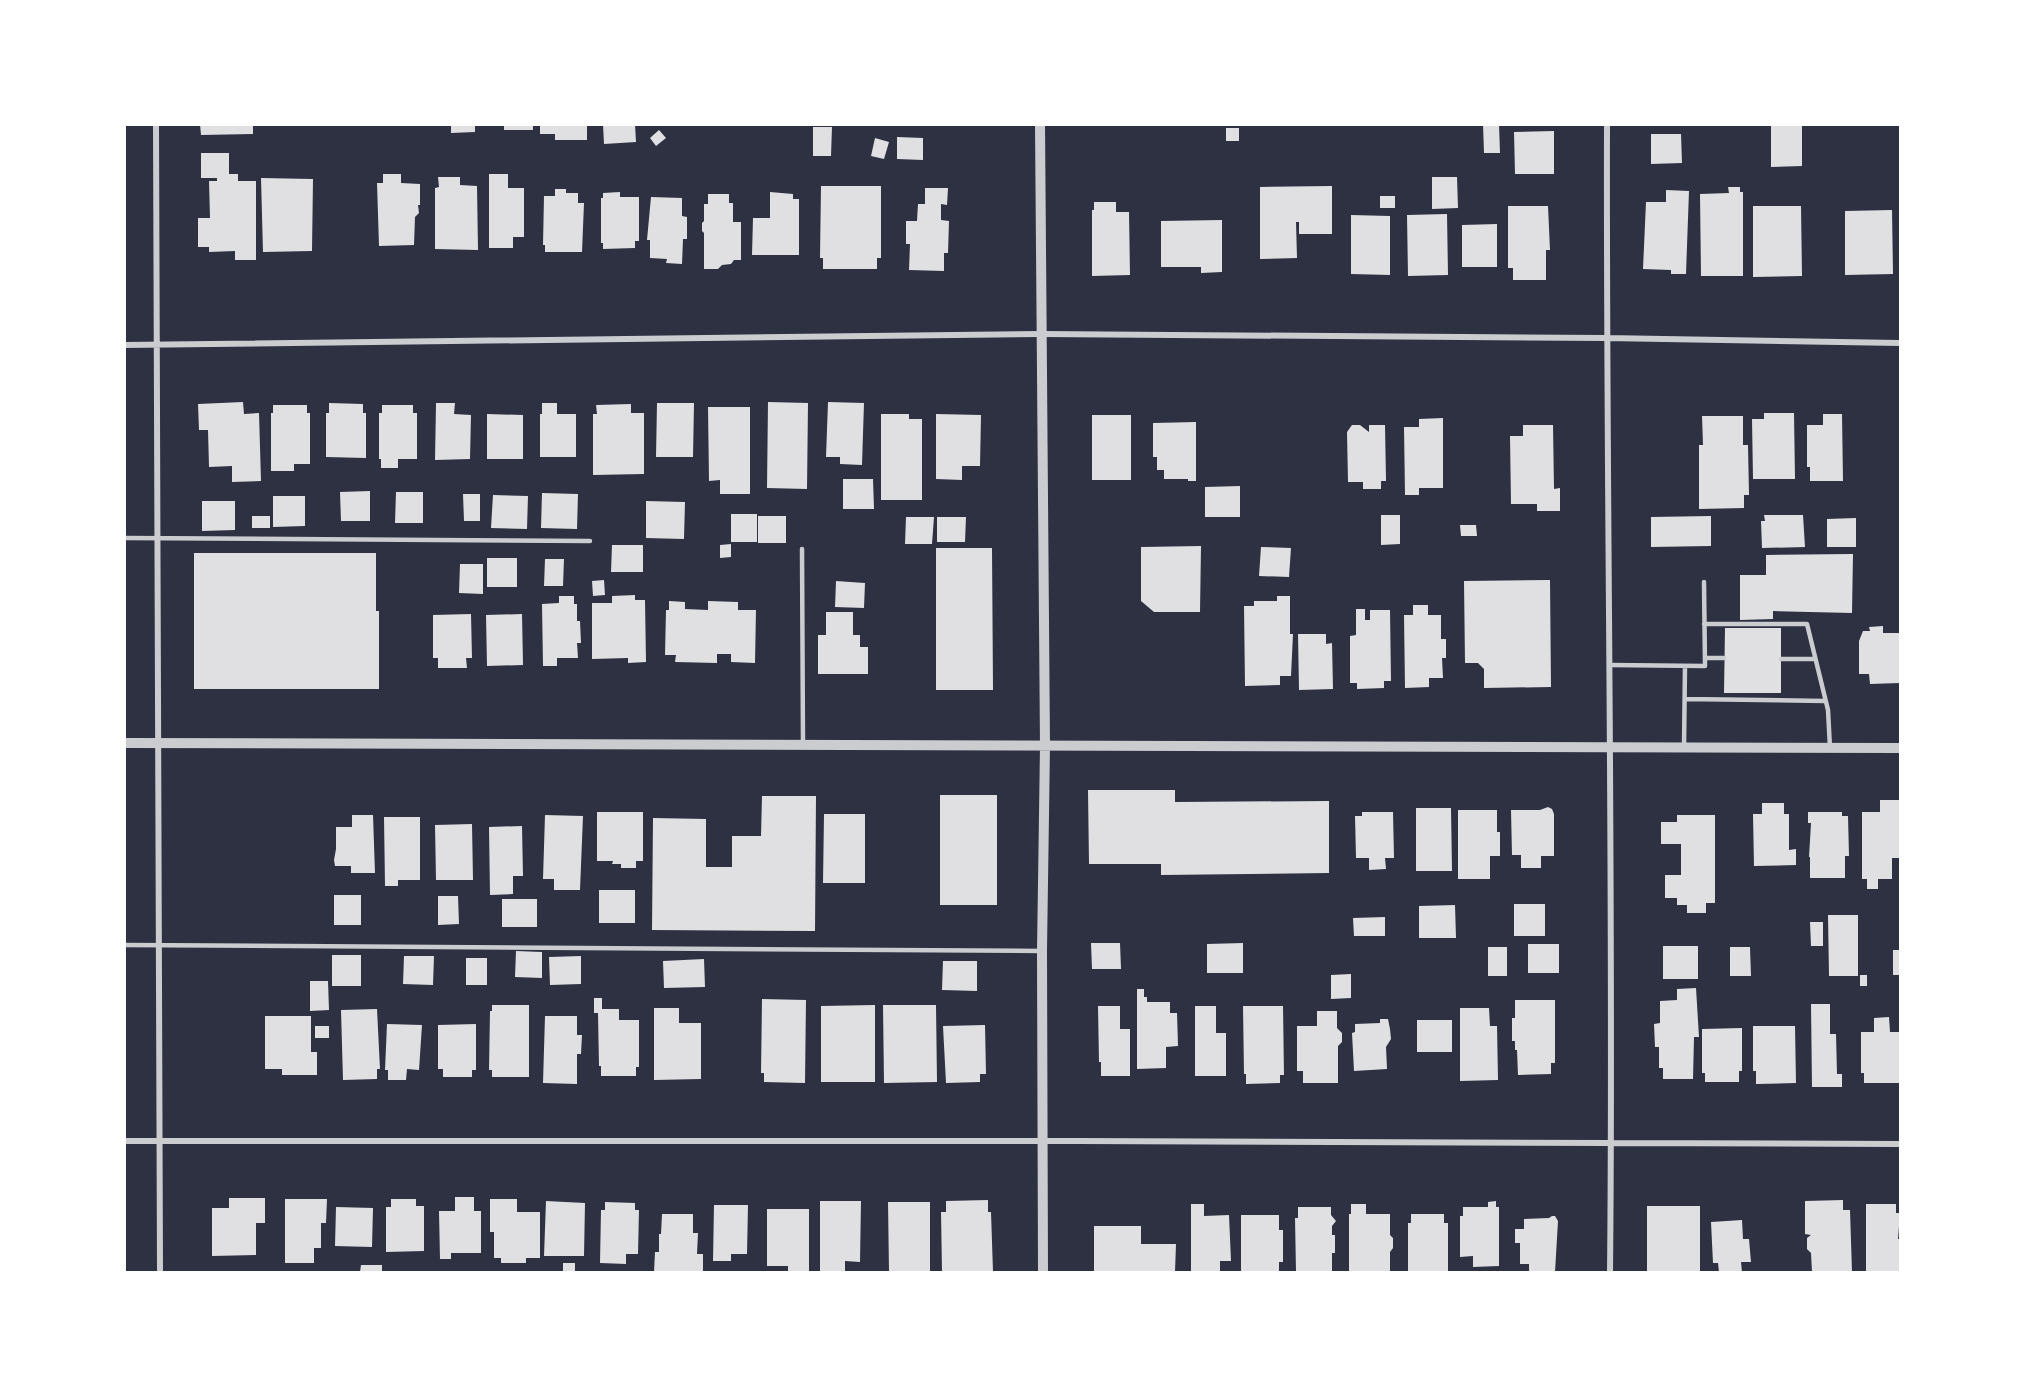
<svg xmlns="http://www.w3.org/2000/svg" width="2025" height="1397" font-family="'Asap Condensed',sans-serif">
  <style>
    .building { fill: #e0e0e3 }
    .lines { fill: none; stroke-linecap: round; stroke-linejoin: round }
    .service { stroke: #caccd0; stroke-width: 4.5 }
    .minor { stroke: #caccd0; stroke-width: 6 }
    .tertiary { stroke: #caccd0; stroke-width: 10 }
  </style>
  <rect width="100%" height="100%" fill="#2d3142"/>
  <path class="building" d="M200,124H253V134L201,135Z
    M451,124H475V132L451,133Z
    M504,124H533V130H504Z
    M540,124H587V140H555V134H540Z
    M603,124H635L636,142L604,144Z
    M1483,124H1499L1500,153H1484Z
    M1802,124V166L1771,167V125Z
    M813,127H832L831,156H813Z
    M1226,128H1239V141H1226Z
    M659,130L666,138L656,146L650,138Z
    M1554,131V174H1515L1514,132Z
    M1651,134H1681L1682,163L1651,164Z
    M897,137L923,138V160L897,159Z
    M875,138L889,142L884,159L871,156Z
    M201,153H229V174H238V181H256V260H235V251L209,252V247H198V218H210L209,181H217V178H201Z
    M383,174H401V183L420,184V205H418L419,213L415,217L414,245L379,246L377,183H383Z
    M489,174H508V188H524V237H513V248H489Z
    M438,177H460V185L477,186L478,250L435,249V188L439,187Z
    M1432,177H1457L1458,208L1432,209Z
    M261,178L313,179L312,251L263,252Z
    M821,186H881V258H877V269H823V258H820Z
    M1332,186V234H1299V222H1296L1297,258L1260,259V187Z
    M1728,187H1740V192H1743V276H1701L1700,194L1729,193Z
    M925,188H948L947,205L941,204V220L949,221L948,253H944V271L909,270L910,244H906V221H917L918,204H925Z
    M555,189H566V193H578V203H584L582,252H545V245H543L544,196H555Z
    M1666,190L1689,191L1686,274H1671V270L1643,269L1646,202H1666Z
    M620,192V197H639V241H635V248L603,249V243H601V198H603V193Z
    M770,192L793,194V199H799V255H752L753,218H770Z
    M708,194H729V203H733V222H741V260H734L731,264L722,265L718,269H704V233L702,231V223L704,221V204H708Z
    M1380,196H1395V208H1380Z
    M651,197L682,198V216L687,217V239H683L682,264L666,263L667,259L650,258V240H647Z
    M1094,202H1116V212H1129L1130,275L1092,276V210H1094Z
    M1508,206H1548L1550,250H1546V280H1513V268H1508Z
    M1753,206H1801L1802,276L1753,277Z
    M1892,210L1893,274L1845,275V211Z
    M1447,214L1448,275L1408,276L1407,215Z
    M1351,215L1390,216V275L1351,274Z
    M1222,220V272L1201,273V267H1161V221Z
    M1497,224V267H1462V225Z
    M243,402L244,414L259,413L261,481L232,482V466L209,467L208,430H199L198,404Z
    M768,402L808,403L807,489L767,488Z
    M828,402L864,403L862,465L840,464V457H826Z
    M329,403L363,404V413H366V458L326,457V413H329Z
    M436,403H455L454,414L471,415L470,459L435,460Z
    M542,403H557V414H576V457H540V414H542Z
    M657,403H694L693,457H656Z
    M631,404V413H644V474L593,475V414H597L596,405Z
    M273,405H307V413H310V464H294V471H271V413H273Z
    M382,405H413V413H417V459H398V468H381V459H379V413H382Z
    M708,407H750V494H720V480L709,481Z
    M1764,413H1794L1795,479H1753L1752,419H1764Z
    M487,414L523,415V459H487Z
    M881,414H909V419H922V500H881Z
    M936,414L981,415L980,466H962V480L936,479Z
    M1823,414H1842L1843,481H1810V467H1807V425H1823Z
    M1092,415H1131V480H1092Z
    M1702,416H1743V445H1748L1749,495H1744V508L1699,509V445H1703Z
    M1443,418V488H1419V495H1405L1404,427H1419V419Z
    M1196,422V481H1188V479H1164V470H1157V457H1153V423Z
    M1352,425H1360L1369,432V425H1385L1386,481H1381V489H1363V482H1348L1347,432Z
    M1523,425H1553L1554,489L1560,488V511H1537V504H1511L1510,436H1523Z
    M843,479H873L874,509H843Z
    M1240,486V517H1205V487Z
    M370,491V521H341L340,492Z
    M396,492H423V523H395Z
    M542,493L578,494L577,529L541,528Z
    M463,494H480V521H464Z
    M493,495L528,496L527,529L491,528Z
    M273,496H305V526L273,527Z
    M202,501H235V530L202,531Z
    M646,501L685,502L684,539L646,538Z
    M731,514H757V542H731Z
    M1381,515H1400V544L1381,545Z
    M1764,515H1803L1805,547L1762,548L1761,521H1765Z
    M252,516H270V528H252Z
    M758,516H786V543H758Z
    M1711,516V546L1651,547V517Z
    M906,517H934L932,544H905Z
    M937,517H966L965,542H937Z
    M1856,518V547H1827V519Z
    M1460,525H1476L1477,536H1461Z
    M731,544V557L720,558V545Z
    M612,545H643V572H611Z
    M1201,546L1200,612H1154L1141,601V547Z
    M1261,547L1291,548L1289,577L1259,576Z
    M936,548H992L993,690H936Z
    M194,553H376V611H379V689H194Z
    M1853,554L1852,613L1773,611V619L1740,620V575H1766V555Z
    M487,558H517V587H487Z
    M545,559H564L563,586H544Z
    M460,564H483V594L459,593Z
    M604,580L605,595L593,596L592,581Z
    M1550,580L1551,687L1484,688V669L1478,663H1465L1464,581Z
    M836,581L865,583L864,608L835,607Z
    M635,595V600H645L646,662L628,663V658L592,659V603H612V596Z
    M559,596H574V604H577V621H580L581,643H577L578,658H557V666H543L542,604L559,603Z
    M1277,596H1290V634H1293L1291,676H1280V685L1245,686L1244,606H1254V601H1277Z
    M669,601L685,602V609L708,610V601L738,602V610H756L755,663L731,662V654H717V663L675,662L676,655H665L666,610H669Z
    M1413,605H1428V615H1441V639H1446V658H1442L1443,678H1429V687L1405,688L1404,615H1413Z
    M1356,609H1365V620H1370V610H1390L1391,681H1384V688L1357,689V683H1350V636L1356,635Z
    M826,612H853V635H860V647H868V674H818V635H826Z
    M471,614L472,658H466L467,668H438V658H433V615Z
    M522,614L523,665L487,666L486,615Z
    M1883,626V633H1899L1900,683L1870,684L1869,674H1859V641L1863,631H1870L1869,627Z
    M1725,628H1781V693H1724Z
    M1298,634H1326V644L1332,643L1333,689L1299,690Z
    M1088,790H1175V802L1329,801V873L1161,875V864H1089Z
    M940,795H997V905H940Z
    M762,796H816L815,931L652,930L653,818L706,819V867H732V836H761Z
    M1880,800H1900V858H1892V879H1878V889H1867V879H1862V812H1880Z
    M1762,803H1784V814H1789V850L1796,849V865L1754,866L1753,814H1762Z
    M1548,807L1552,809L1554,814V856H1541V868H1521V855H1512L1511,810H1540Z
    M1416,808H1451L1452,871H1416Z
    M1458,810H1497V832H1500V856H1490V879H1458Z
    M597,812H643V861H636V868H621V864H612L613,861H597Z
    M1362,812H1393L1394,858H1385L1386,869L1369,870V858H1356L1355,816H1362Z
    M1808,812H1842V816H1848L1849,856H1845V878H1810V857H1809L1811,823H1808Z
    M824,814H865V883H823Z
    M352,815H373L375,873H351V866H335L334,860L336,849V827H352Z
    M545,815L583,816L580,890H554V879H543Z
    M1677,815H1715V903H1706V913H1687V905H1677V898H1665V875H1681V844H1661V822H1677Z
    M384,817H420V880H398V886H385Z
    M472,824L473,880H436L435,825Z
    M522,826L523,876H513V894L490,895L489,827Z
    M599,890H635V923H599Z
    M334,895H361V925H334Z
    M438,896H458L459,924L438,925Z
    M502,899H537V927H502Z
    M1514,904H1545V936H1514Z
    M1455,905L1456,938H1419V906Z
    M1828,915H1858V976H1829Z
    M1385,917V936H1354L1353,918Z
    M1810,922H1823V946H1811Z
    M1091,943H1120L1121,969H1092Z
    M1243,943V973H1207V944Z
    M1528,944H1559V973H1528Z
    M1663,946H1698V979H1663Z
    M1488,947H1507V976H1488Z
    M1730,947H1750L1751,976H1730Z
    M1893,950H1900V975H1893Z
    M516,951L542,952V978L515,977Z
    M332,955H361V986H332Z
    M404,956H434L433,985L403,984Z
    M581,956V984L550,985L549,957Z
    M466,958H487V985H466Z
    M704,959L705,987L664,988L663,961Z
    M943,961H977V991L942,990Z
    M1351,974V998L1331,999V975Z
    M1860,975H1867V986H1860Z
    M310,981H328L329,1010L310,1011Z
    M1696,988L1699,1037H1694L1693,1079H1663V1068H1659V1047H1655L1654,1024L1660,1023V1001L1677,1000V989Z
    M1137,989H1144V997H1147V1002H1170V1013H1177L1178,1046L1166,1047V1068L1137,1069Z
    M594,998H602V1009H619V1020H639V1067H636V1076H601V1066H599L598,1013H594Z
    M762,999L806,1000L805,1083L764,1082V1073H761Z
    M1515,1000H1555V1063H1551V1074L1518,1075L1517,1050H1515V1041H1512V1018H1515Z
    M1811,1004H1830V1034H1836L1837,1074H1842V1087H1812Z
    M492,1005H529V1077H492V1070H489L490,1011H492Z
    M875,1005V1082H821V1006Z
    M883,1005H936L937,1082L884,1083Z
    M1098,1006H1120V1029H1130V1076H1101V1062H1099Z
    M1195,1006H1216V1033H1226V1076H1195Z
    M1243,1006H1283L1284,1075H1280V1083L1246,1084V1074H1244Z
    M654,1008H679V1023H701V1079L654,1080Z
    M1460,1008H1489L1490,1026H1497L1498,1080L1460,1081Z
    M377,1009L380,1069H377V1079L343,1080L341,1010Z
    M1317,1011H1337V1028L1342,1033V1042L1338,1046V1083H1303V1071H1297V1026H1317Z
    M265,1016H311V1052H317V1075H282V1069H265Z
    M545,1016H577V1035H582L581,1054H577V1084L543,1083Z
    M1889,1017L1890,1032H1900V1083H1864V1073H1861V1032H1874V1018Z
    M1380,1019H1388L1390,1029L1391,1039L1386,1047L1387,1069L1354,1071L1352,1033L1355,1032V1024L1380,1023Z
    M1417,1020H1452V1052H1417Z
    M387,1024L422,1025L419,1070L407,1069L406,1080H388V1070H385Z
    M476,1024V1070H472V1077H443V1069H438V1025Z
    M985,1025L986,1074H980V1082L946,1083L943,1026Z
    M315,1026H329V1038H315Z
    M1753,1026H1795L1796,1083L1756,1084V1071H1753Z
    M1742,1028V1071H1739V1082H1705V1073H1702V1029Z
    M455,1197H474V1211H481V1253H451V1259H440L439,1211H455Z
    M229,1198H265V1223H256V1255L212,1256V1208H229Z
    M285,1199H327L326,1223H321V1248H314V1263H285Z
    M391,1199H416V1206H424V1251L386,1252V1207H391Z
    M490,1199H517V1212H540V1258H526V1263H501V1258H494V1232H490Z
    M988,1200V1212H991L993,1272H942L941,1212H946V1201Z
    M1843,1200V1210H1850L1852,1272H1812L1811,1253L1807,1249V1238L1811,1235L1805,1234V1201Z
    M546,1201L585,1203L584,1256H544Z
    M820,1201H861L860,1262L845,1261V1272H820Z
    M1496,1201V1207H1499V1266L1473,1267V1256L1460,1257V1216H1463V1207H1488V1202Z
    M605,1202L635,1203V1210H639L638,1254H626V1264L600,1263L601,1210H605Z
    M888,1202H930V1272H889Z
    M1191,1204H1204V1216L1229,1215L1231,1261H1220V1271H1191Z
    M1351,1204H1366V1214H1390V1235L1393,1238V1248L1390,1252V1272H1349V1214H1351Z
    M1866,1204H1896V1213H1900L1898,1239H1900V1272H1866Z
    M714,1205H748L747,1254H731V1261H713Z
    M1647,1206H1700V1272H1647Z
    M336,1207L373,1208L372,1247L335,1246Z
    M1298,1207H1331V1215L1336,1221L1332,1226V1235H1335V1253H1332V1272H1296L1295,1218H1298Z
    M767,1209H809V1272H788V1266H767Z
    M662,1214H693V1233H698L697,1254H703V1272H654L655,1252H659V1234H661Z
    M1411,1214H1444V1223H1448V1272H1408V1223H1411Z
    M1241,1215H1279V1230H1283V1262H1279V1272H1241Z
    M1552,1216H1555L1558,1221L1555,1272H1529V1264H1520V1243H1515V1229H1524V1219L1549,1218Z
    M1742,1220L1743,1239H1749L1751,1262H1741L1742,1272H1719L1718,1263H1713L1711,1222Z
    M1094,1226H1141V1244H1176L1175,1272H1094Z
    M563,1263H575V1271H563Z
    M361,1265H382V1272H360Z"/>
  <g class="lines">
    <path class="service" d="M124,538L590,541
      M802,549L803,745
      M1704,624H1807L1828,710L1830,748
      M1705,658H1724
      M1781,659H1815
      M1610,665L1705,666L1704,582
      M1685,699L1825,701
      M1684,747L1685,666
      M124,945L1042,951"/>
    <path class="minor" d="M156,124L160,1272
      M1607,124C1606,507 1614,890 1610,1272
      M124,345L1041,334L1606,338L1900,343
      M124,1141H1078L1900,1144"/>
    <path class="tertiary" d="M1040,124L1045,746L1042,951L1043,1272
      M124,743L1900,748"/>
  </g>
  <rect width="2025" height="1397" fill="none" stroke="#ffffff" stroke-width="252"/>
</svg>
